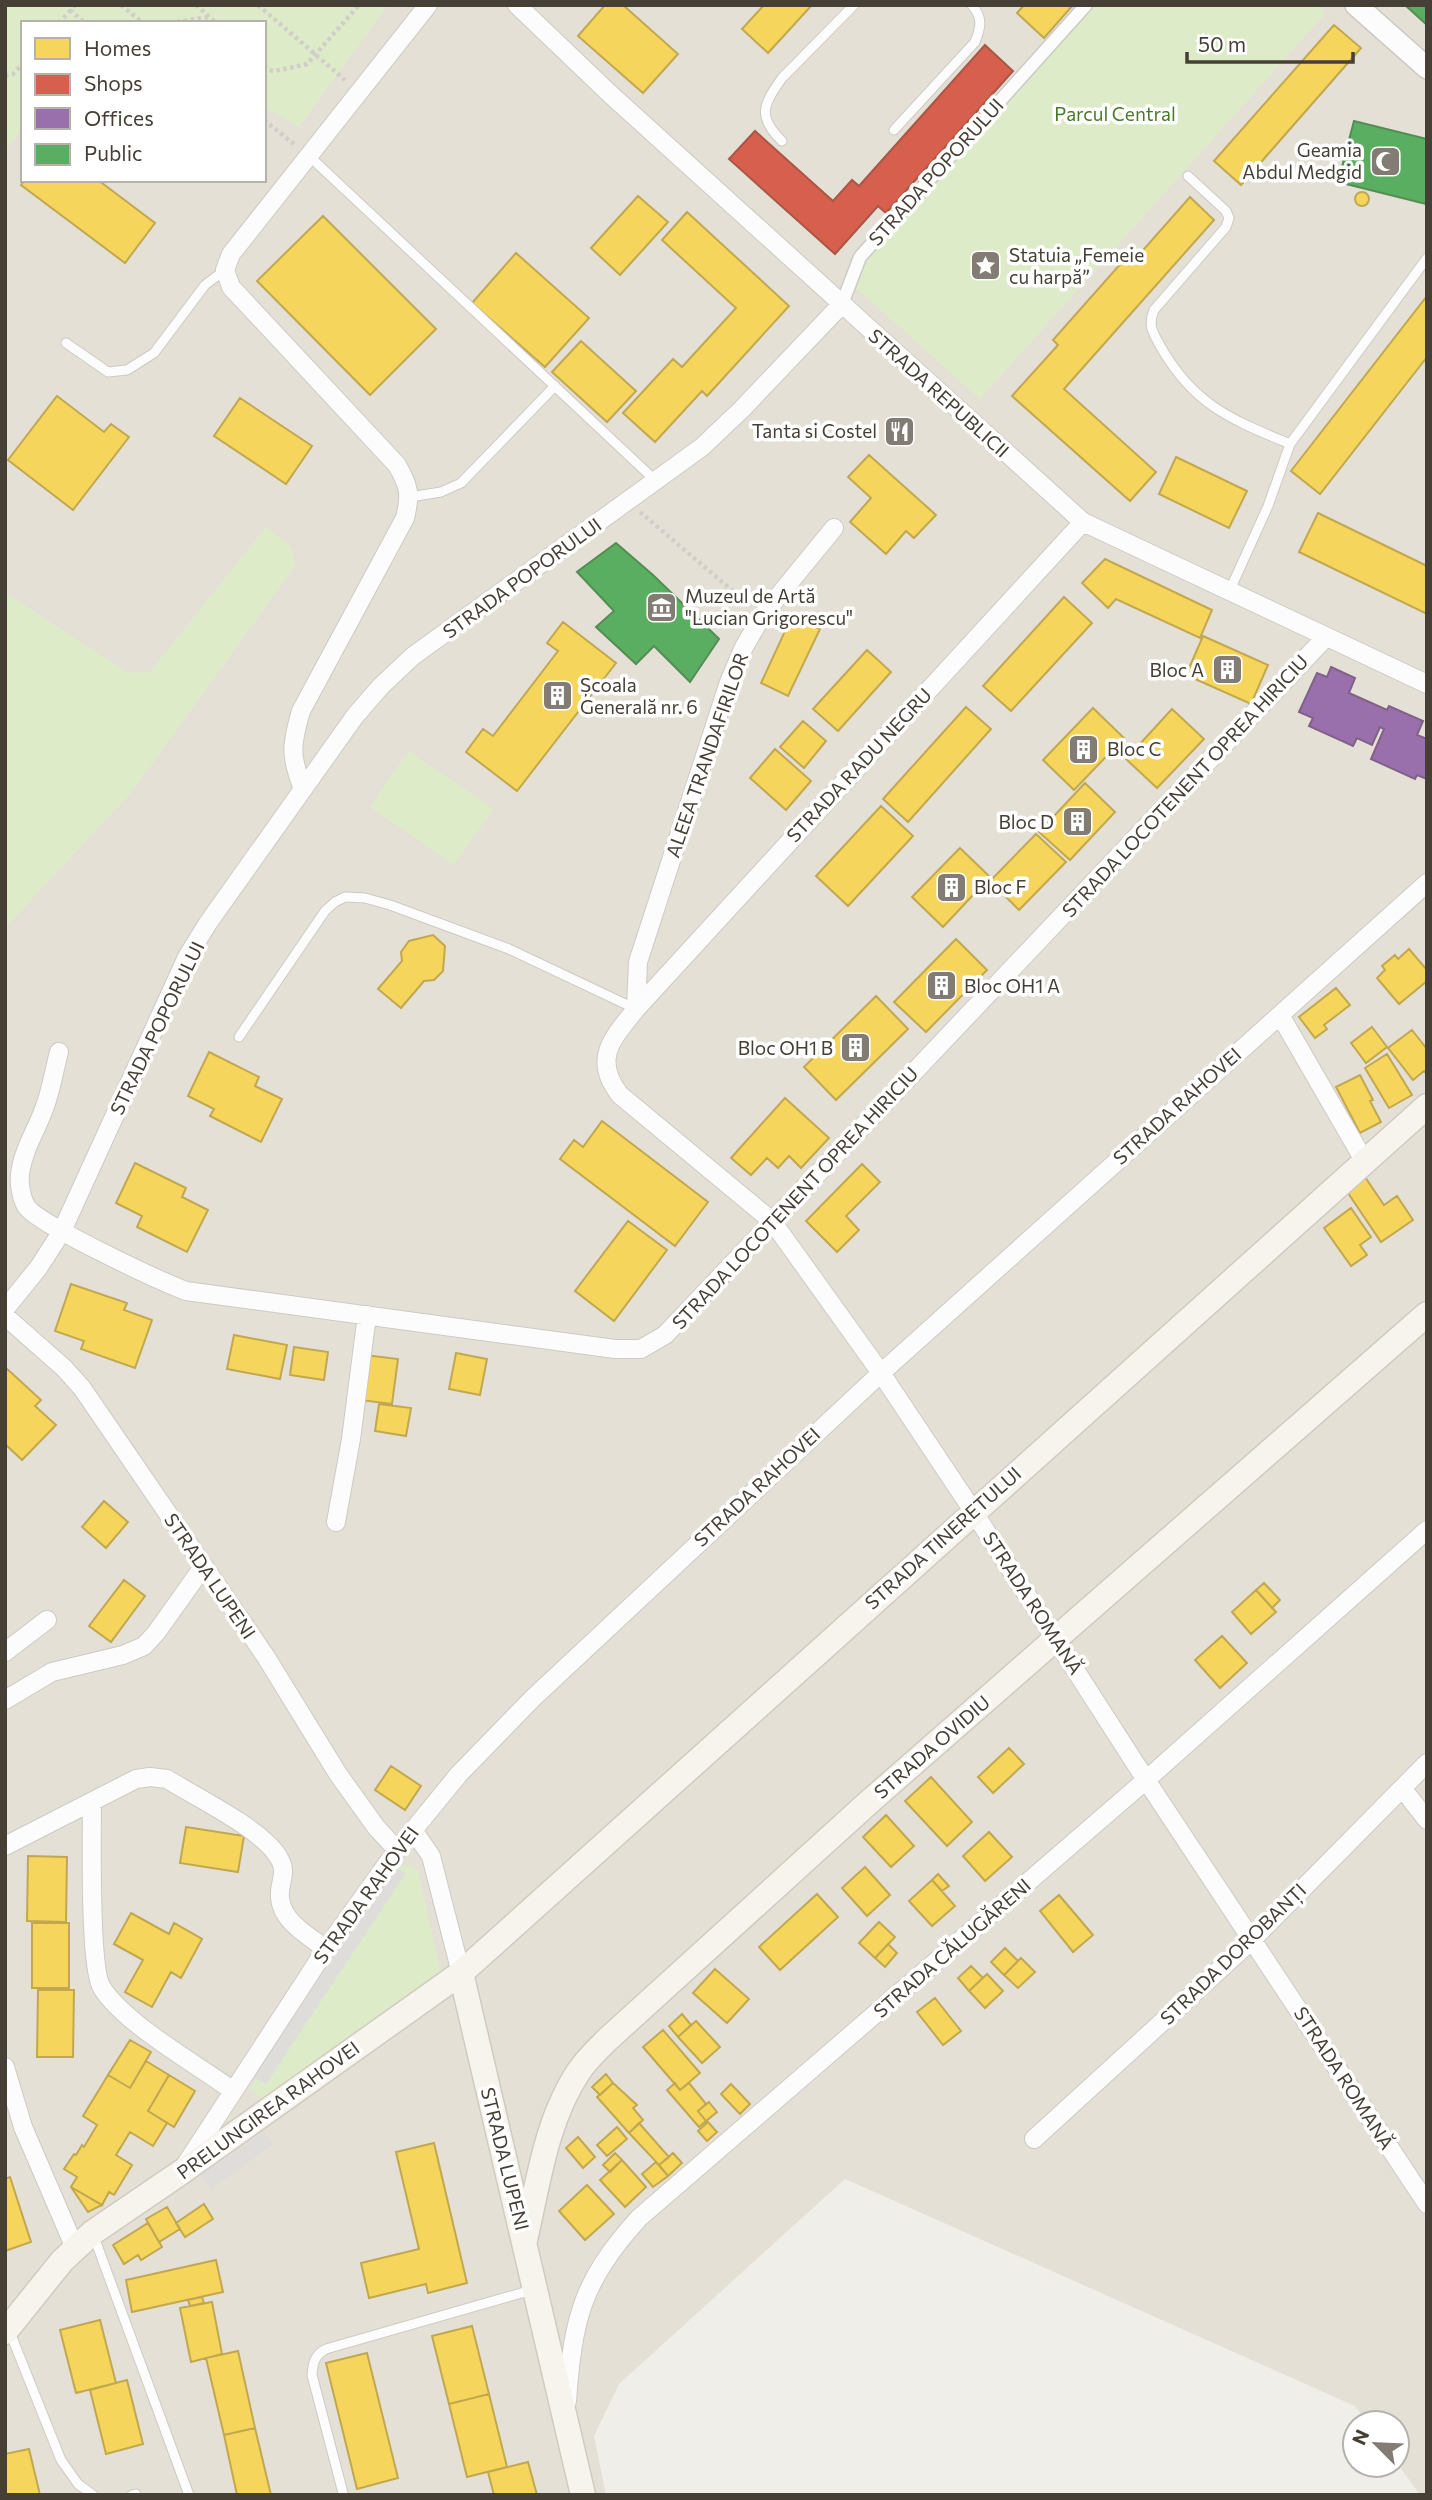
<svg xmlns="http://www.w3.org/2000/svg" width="1432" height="2500" font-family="Commissioner,sans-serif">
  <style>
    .residential { fill: #e5e0d6 }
    .green { fill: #deebc9 }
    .parking { fill: #dfddd9 }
    .homes { fill: #f6d55c; stroke: #c1a850; stroke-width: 2 }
    .shops { fill: #d6604d; stroke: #ab5646; stroke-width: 2 }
    .offices { fill: #9970ab; stroke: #806188; stroke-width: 2 }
    .public { fill: #5aae61; stroke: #548d54; stroke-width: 2 }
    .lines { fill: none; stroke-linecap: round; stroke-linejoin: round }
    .service-casing { stroke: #cdcac5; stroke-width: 11 }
    .pedestrian-casing { stroke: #cdcac5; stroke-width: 15 }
    .minor-casing { stroke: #cdcac5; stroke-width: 20 }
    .tertiary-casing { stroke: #cdcac5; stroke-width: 24 }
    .secondary-casing { stroke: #d0cbc0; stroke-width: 27 }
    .path { stroke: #d1ceca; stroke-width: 4.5; stroke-dasharray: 3.5 3.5; stroke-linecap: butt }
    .service { stroke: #fdfcfc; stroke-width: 9 }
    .pedestrian { stroke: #fdfcfc; stroke-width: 12 }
    .minor { stroke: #fdfcfc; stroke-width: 18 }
    .tertiary { stroke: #fdfcfc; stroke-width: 21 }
    .secondary { stroke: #f7f4ee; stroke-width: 24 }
    .labels { text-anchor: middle; stroke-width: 7; stroke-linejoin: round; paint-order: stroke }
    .park-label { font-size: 19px; fill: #477a27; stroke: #fff }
    .poi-label { font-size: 19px; fill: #463f35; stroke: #fff; text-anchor: start }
    .street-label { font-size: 19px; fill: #463f35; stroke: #fff }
  </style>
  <rect width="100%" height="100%" fill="#f0eee9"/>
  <path class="residential" d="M77,5H1427V2495H1420L1397,2463V2423H1368L1355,2406L845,2179L619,2384L594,2436L606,2495H5V100L23,77V180H264V23Z"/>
  <path class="green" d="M5,5H388L299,127L264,107V23H23V127L5,151Z
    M1091,5H1318L1326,13L980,399L846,279Z
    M266,527L290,546L296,565L131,793L5,928V593L127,672L149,673Z
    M409,751L493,809L454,865L370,807Z
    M400,1865H411L418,1872L441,1973L267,2102L249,2090L256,2079L265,2084L406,1873L394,1867Z"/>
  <path class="parking" d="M394,1867L406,1873L266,2084L256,2079L253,2077Z
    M264,2131L273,2145L211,2189L201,2175Z"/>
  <path class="homes" d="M605,5H623L678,54L643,93L578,36Z
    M764,5H812L768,53L742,29Z
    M1024,5H1073L1044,38L1017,13Z
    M1334,25L1361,48L1241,185L1214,161Z
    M25,180H98L155,223L125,263L21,185Z
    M1355 199a7 7 0 1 1 14 0a7 7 0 1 1-14 0Z
    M638,196L668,222L620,275L591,248Z
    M1190,197L1214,220L1064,389L1156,472L1130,501L1012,396L1058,345L1053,340L1131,252L1137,257Z
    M687,212L789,306L707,396L702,391L655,442L623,413L673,359L682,367L736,308L662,240Z
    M323,216L436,329L370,395L257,281Z
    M516,253L589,318L545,367L472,303Z
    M1427,296V357L1320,494L1291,471Z
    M581,341L636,391L607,422L552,372Z
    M57,396L104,432L111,424L129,437L73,510L8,460Z
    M240,398L312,446L286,484L214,436Z
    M869,455L936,515L914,538L906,531L886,554L850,522L871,498L848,477Z
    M1176,457L1247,491L1229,528L1159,494Z
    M1318,513L1427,566V614L1299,552Z
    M1105,559L1212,610L1200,638L1116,599L1108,608L1082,583Z
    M1064,597L1092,623L1011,711L983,686Z
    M792,616L820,629L788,696L761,683Z
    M563,622L616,663L517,791L466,752L483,729L493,736L558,651L547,643Z
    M1203,636L1268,665L1251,704L1186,675Z
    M867,650L891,672L838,731L813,709Z
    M966,707L991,729L908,822L883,799Z
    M1093,708L1124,738L1074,790L1043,760Z
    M1172,709L1204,739L1157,788L1126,759Z
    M803,721L826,741L804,768L780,747Z
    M775,749L811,781L786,810L750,778Z
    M1085,783L1115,812L1070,860L1039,832Z
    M881,806L913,836L848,906L816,876Z
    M1036,834L1066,862L1019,910L990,881Z
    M960,848L990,877L943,927L912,897Z
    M433,935L445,946L443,971L434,980L424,981L401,1008L378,989L402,961L401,952L409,941Z
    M956,939L987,970L926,1032L894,1002Z
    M1409,949L1427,970V981L1399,1004L1377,978L1385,970L1382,966L1395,955L1398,959Z
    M1336,988L1350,1005L1324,1025L1327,1029L1315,1038L1299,1017Z
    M876,996L908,1029L836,1100L804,1067Z
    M1372,1027L1387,1047L1366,1063L1351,1043Z
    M1412,1030L1427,1049V1074L1424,1071L1413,1080L1388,1048Z
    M209,1052L259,1077L255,1086L282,1099L261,1142L210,1116L214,1109L188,1096Z
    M1387,1054L1412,1095L1389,1108L1365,1068Z
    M1360,1075L1373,1100L1370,1101L1381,1122L1360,1133L1336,1087Z
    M785,1098L829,1138L801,1168L789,1156L778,1168L767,1158L751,1175L731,1158Z
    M602,1121L708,1202L675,1246L560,1159L574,1140L583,1147Z
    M135,1163L186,1188L182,1197L208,1210L187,1252L137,1227L142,1216L116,1203Z
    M862,1164L880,1182L846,1216L859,1230L837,1252L806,1221Z
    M1365,1177L1384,1205L1397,1196L1413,1220L1381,1242L1346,1190Z
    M1351,1208L1371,1237L1360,1245L1367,1255L1351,1266L1324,1228Z
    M628,1221L667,1250L614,1321L575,1291Z
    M71,1284L127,1303L124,1310L152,1320L135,1368L81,1349L84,1341L55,1331Z
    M234,1335L287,1345L280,1379L227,1369Z
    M294,1347L328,1352L324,1380L290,1375Z
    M456,1353L487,1359L480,1395L449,1389Z
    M365,1355L398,1359L392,1404L360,1400Z
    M5,1367L41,1400L35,1406L56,1425L22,1460L5,1444Z
    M379,1404L411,1408L406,1436L375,1431Z
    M104,1501L128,1522L106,1548L82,1527Z
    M124,1580L145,1596L111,1642L89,1626Z
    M1264,1583L1280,1600L1272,1608L1256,1590Z
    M1256,1590L1276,1612L1251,1634L1232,1612Z
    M1222,1636L1247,1663L1220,1688L1195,1660Z
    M1009,1748L1024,1764L993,1793L978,1777Z
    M391,1766L421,1786L405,1810L375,1790Z
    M931,1777L972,1822L947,1846L905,1801Z
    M886,1815L914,1846L891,1867L863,1837Z
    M186,1827L244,1836L238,1872L180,1863Z
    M989,1832L1012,1857L985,1881L963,1856Z
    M28,1856L67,1857L66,1922L27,1921Z
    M865,1867L890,1895L867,1916L842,1888Z
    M938,1874L949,1886L942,1891L932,1880Z
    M932,1880L955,1906L932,1926L909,1901Z
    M817,1894L838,1917L780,1970L759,1947Z
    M1059,1895L1093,1935L1073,1952L1040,1911Z
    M131,1913L169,1934L174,1923L202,1939L181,1978L171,1972L152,2007L125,1992L143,1960L114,1944Z
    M879,1922L895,1937L875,1958L859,1943Z
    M32,1923H69V1988H32Z
    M888,1944L897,1953L885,1967L875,1958Z
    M1005,1948L1018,1961L1004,1975L991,1962Z
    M1021,1958L1035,1972L1018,1988L1004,1975Z
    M971,1966L983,1978L969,1991L958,1978Z
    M715,1969L749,1999L727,2023L693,1993Z
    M987,1974L1003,1991L985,2008L969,1991Z
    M38,1990H74L73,2057H37Z
    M935,1998L961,2031L943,2045L917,2012Z
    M682,2014L691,2025L678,2037L669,2026Z
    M696,2021L720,2047L702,2063L678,2037Z
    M663,2030L700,2073L680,2090L643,2047Z
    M130,2040L151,2052L130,2088L108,2075Z
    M146,2061L169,2075L148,2111L167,2123L153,2146L130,2132L116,2155L132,2165L114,2195L109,2192L102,2205L71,2187L77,2177L64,2169L74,2154L76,2155L82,2145L84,2147L97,2125L83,2116L108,2075L130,2088Z
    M606,2074L613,2083L600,2095L592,2087Z
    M169,2075L195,2091L174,2127L148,2111Z
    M613,2083L637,2105L633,2108L643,2120L629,2133L597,2097Z
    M675,2083L680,2090L689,2083L706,2104L698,2111L706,2121L699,2127L667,2090Z
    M731,2084L750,2104L740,2114L721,2094Z
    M709,2102L717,2112L706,2121L698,2111Z
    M708,2122L717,2132L707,2141L698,2131Z
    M639,2123L669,2157L659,2165L629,2133Z
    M617,2127L627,2139L607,2156L597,2145Z
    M578,2137L595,2157L583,2168L566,2148Z
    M434,2143L467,2283L428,2293L426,2284L369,2298L361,2263L419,2249L396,2152Z
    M615,2153L622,2160L610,2172L603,2165Z
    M673,2153L682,2163L668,2176L659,2165Z
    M622,2160L646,2187L625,2207L600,2180Z
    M656,2162L668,2176L653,2187L642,2174Z
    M10,2177L31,2242L5,2251V2179Z
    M587,2185L614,2214L585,2240L559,2211Z
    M71,2187L102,2205L88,2212Z
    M204,2204L213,2219L185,2237L176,2223Z
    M167,2207L180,2229L159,2242L146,2219Z
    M148,2223L162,2247L141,2260L138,2255L124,2264L113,2245Z
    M216,2260L223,2292L132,2312L126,2280Z
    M202,2297L204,2303L190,2306L188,2300Z
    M212,2302L222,2354L191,2362L180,2308Z
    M100,2320L116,2383L76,2393L60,2330Z
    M472,2326L489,2394L449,2404L432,2336Z
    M238,2351L255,2428L224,2435L206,2358Z
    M367,2353L398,2478L357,2489L326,2363Z
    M127,2380L143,2444L106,2454L90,2390Z
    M489,2394L507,2467L467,2477L449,2404Z
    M255,2428L271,2495H237L224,2435Z
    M29,2449L40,2495H5V2454Z
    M528,2462L537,2495H494L488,2472Z"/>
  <path class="shops" d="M985,45L1013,71L886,213L878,206L835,254L729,159L755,131L833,201L852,180L859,186Z"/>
  <path class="offices" d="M1331,667L1355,678L1349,693L1387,710L1389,706L1423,721L1417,735L1427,739V779L1417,775L1415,779L1371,759L1384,729L1380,727L1372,745L1357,738L1353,746L1309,726L1313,718L1299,712L1317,673L1327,677Z"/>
  <path class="public" d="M1405,5H1427V25Z
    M1354,121L1427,139L1426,204L1338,182Z
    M616,543L653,575L719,639L690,682L654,646L636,664L596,627L614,611L577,572Z"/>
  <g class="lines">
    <defs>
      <path id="service" d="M894,130L975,42C981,27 983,18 972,5
        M782,141C756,116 764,104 782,78L854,5
        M308,155L657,482
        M1188,176L1226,211L1229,218L1226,227L1154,310C1147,327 1154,334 1162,349C1195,406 1233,420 1290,444
        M66,343L108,372L127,370L154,353L205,285L225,270
        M410,497L441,492L461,483L555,386
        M1229,592L1268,506L1290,444L1427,258
        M239,1037L325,911L335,902L345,897L365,898L390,905L509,949L636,1009
        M93,2234L189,2495
        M9,2330L61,2460L78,2484L93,2495
        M343,2493L312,2375C313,2362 315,2355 326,2349L532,2290
        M132,2495L136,2494"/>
      <path id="pedestrian" d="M842,304L860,257L1086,5"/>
      <path id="minor" d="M517,5L609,93L1083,522L1427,684
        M1083,522L636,1009C612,1039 592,1059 620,1095L772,1221L881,1373L973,1511L1146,1780L1427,2204
        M303,789C290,756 291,745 301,711L405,518C411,494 409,486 397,465L231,287L225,270L231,254L428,5
        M636,1009L638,962L729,682L744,647L762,616L834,528
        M1280,1015L1365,1162
        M59,1052C54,1071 51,1091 44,1109C36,1131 23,1150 20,1174C19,1184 21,1197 26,1206C37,1224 160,1281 186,1291L615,1349H641L665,1335L1325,638
        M5,1309L39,1267L62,1231L187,957L208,923L355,716L381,686L413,656L702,447L742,409L842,304
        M5,1316L64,1368L82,1388L266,1657L338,1774L376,1827L397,1850
        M336,1522L351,1439L367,1315
        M5,1652L47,1620
        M5,1700L52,1672L123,1655L144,1646L156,1633L203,1567
        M1402,1788L1427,1820
        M92,1802C92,1834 89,1968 102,1988C125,2024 196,2064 232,2090
        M413,1830L431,1856L461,1973
        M5,1846L136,1779L150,1777L167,1779C196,1797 255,1826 275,1852C291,1873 278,1880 280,1898C282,1922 309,1936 326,1949
        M5,2067L23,2127L75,2248
        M1034,2139L1253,1939L1427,1763
        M186,2164L326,1949L397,1850L459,1774L533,1698L881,1373L1427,883
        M567,2401C573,2318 582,2281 639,2218L1146,1780L1427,1530"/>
      <path id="tertiary" d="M1356,5L1427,68"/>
      <path id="secondary" d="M461,1973L583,2495
        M525,2240C538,2184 546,2120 579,2071C587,2059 598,2049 608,2039L868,1803L1427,1314
        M5,2332L62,2261L92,2233L180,2173L461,1973L1427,1106"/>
    </defs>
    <use href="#service" class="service-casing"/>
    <use href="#pedestrian" class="pedestrian-casing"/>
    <use href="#minor" class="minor-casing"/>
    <use href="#tertiary" class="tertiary-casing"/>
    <use href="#secondary" class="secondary-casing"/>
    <path class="path" d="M121,5L143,23
      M196,5L216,23
      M258,5L345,80
      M70,10L85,23
      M59,23L75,5
      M170,23L209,17
      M264,66L269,70L275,71L307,64L359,5
      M5,76L13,74L23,63
      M264,120L294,144
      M640,512L748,604"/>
    <use href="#service" class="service"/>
    <use href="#pedestrian" class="pedestrian"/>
    <use href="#minor" class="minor"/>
    <use href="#tertiary" class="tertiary"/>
    <use href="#secondary" class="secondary"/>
  </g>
  <defs>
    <symbol id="mosque-square" viewBox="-11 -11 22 22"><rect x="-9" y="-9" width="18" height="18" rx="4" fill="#827c74" stroke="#fff"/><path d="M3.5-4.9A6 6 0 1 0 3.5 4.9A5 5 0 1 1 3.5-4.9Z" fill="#fff"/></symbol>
    <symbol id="sight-square" viewBox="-11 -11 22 22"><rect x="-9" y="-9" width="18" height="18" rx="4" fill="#827c74" stroke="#fff"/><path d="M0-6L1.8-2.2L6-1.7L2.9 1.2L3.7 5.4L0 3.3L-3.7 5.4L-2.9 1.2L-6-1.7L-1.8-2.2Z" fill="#fff"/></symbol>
    <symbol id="restaurant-square" viewBox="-11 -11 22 22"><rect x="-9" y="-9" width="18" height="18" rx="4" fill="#827c74" stroke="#fff"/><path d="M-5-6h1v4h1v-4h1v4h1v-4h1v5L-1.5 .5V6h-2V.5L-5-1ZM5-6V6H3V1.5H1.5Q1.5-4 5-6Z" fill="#fff"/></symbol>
    <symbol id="museum-square" viewBox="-11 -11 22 22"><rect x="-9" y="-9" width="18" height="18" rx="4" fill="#827c74" stroke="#fff"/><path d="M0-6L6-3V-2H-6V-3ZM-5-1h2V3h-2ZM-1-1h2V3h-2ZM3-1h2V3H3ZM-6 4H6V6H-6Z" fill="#fff"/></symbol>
    <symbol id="building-square" viewBox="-11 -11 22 22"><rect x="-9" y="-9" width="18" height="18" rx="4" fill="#827c74" stroke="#fff"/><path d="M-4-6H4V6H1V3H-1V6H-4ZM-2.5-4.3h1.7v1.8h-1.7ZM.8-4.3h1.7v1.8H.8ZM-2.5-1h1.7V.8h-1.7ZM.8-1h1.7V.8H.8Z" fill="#fff"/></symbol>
  </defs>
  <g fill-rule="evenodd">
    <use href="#mosque-square" x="1368" y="144" width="35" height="35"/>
    <use href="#sight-square" x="968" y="248" width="35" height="35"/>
    <use href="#restaurant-square" x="882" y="414" width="35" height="35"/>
    <use href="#museum-square" x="644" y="590" width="35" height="35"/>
    <use href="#building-square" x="1210" y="652" width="35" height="35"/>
    <use href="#building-square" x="540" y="678" width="35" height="35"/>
    <use href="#building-square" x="1066" y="732" width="35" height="35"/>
    <use href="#building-square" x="1060" y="804" width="35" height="35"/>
    <use href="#building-square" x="934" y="870" width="35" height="35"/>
    <use href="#building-square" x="924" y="968" width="35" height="35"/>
    <use href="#building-square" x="838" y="1030" width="35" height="35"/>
  </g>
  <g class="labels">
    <g class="park-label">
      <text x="1115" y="121">Parcul Central</text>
    </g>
    <g class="poi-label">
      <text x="1362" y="157" text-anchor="end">Geamia<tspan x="1362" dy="22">Abdul Medgid</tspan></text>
      <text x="1009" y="262">Statuia „Femeie<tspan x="1009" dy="22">cu harpă”</tspan></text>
      <text x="877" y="438" text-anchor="end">Tanta si Costel</text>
      <text x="685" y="603">Muzeul de Artă<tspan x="685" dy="22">"Lucian Grigorescu"</tspan></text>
      <text x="1204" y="677" text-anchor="end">Bloc A</text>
      <text x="580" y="692">Școala<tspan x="580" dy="22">Generală nr. 6</tspan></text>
      <text x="1107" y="756">Bloc C</text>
      <text x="1054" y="829" text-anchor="end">Bloc D</text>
      <text x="974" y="894">Bloc F</text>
      <text x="964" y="993">Bloc OH1 A</text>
      <text x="833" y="1055" text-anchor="end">Bloc OH1 B</text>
    </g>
    <g class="street-label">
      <text transform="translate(936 172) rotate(-48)" y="7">STRADA POPORULUI</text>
      <text transform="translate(939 393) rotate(42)" y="7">STRADA REPUBLICII</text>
      <text transform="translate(522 578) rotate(-36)" y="7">STRADA POPORULUI</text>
      <text transform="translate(707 755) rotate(-71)" y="7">ALEEA TRANDAFIRILOR</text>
      <text transform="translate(859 765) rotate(-47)" y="7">STRADA RADU NEGRU</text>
      <text transform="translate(1185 786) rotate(-47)" y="7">STRADA LOCOTENENT OPREA HIRICIU</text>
      <text transform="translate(157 1028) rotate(-64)" y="7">STRADA POPORULUI</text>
      <text transform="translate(1177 1106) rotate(-42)" y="7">STRADA RAHOVEI</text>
      <text transform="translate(795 1198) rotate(-47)" y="7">STRADA LOCOTENENT OPREA HIRICIU</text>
      <text transform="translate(757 1487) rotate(-43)" y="7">STRADA RAHOVEI</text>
      <text transform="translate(943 1538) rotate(-42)" y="7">STRADA TINERETULUI</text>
      <text transform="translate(210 1576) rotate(56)" y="7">STRADA LUPENI</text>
      <text transform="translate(1033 1603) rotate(57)" y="7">STRADA ROMANĂ</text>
      <text transform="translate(932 1747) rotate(-41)" y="7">STRADA OVIDIU</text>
      <text transform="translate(366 1895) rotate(-54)" y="7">STRADA RAHOVEI</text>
      <text transform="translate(952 1948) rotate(-41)" y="7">STRADA CĂLUGĂRENI</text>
      <text transform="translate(1233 1954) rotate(-44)" y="7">STRADA DOROBANȚI</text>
      <text transform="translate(1344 2078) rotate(57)" y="7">STRADA ROMANĂ</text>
      <text transform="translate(268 2110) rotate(-36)" y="7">PRELUNGIREA RAHOVEI</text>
      <text transform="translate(505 2159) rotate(76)" y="7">STRADA LUPENI</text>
    </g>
  </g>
  <rect width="1432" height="2500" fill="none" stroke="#463f35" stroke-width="14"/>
  <rect x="21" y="21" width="245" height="161" fill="#ffffff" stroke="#b5b2ae" stroke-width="2"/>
  <rect x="35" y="38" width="35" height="21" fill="#f6d55c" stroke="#b5b2ae" stroke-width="2"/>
  <text x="84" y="56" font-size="21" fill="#463f35">Homes</text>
  <rect x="35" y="74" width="35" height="21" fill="#d6604d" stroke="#b5b2ae" stroke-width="2"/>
  <text x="84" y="91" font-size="21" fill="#463f35">Shops</text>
  <rect x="35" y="108" width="35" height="21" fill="#9970ab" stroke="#b5b2ae" stroke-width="2"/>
  <text x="84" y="126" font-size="21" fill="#463f35">Offices</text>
  <rect x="35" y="144" width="35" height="21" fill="#5aae61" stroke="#b5b2ae" stroke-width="2"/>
  <text x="84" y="161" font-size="21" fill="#463f35">Public</text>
  <g transform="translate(1376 2444) rotate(294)"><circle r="33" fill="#ffffff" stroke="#b5b2ae" stroke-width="2"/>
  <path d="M0-5L12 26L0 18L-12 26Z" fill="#827c74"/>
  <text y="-10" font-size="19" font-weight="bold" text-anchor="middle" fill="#463f35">N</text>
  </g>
  <path d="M1187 52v10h166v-10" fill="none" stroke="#463f35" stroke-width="3.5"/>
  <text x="1198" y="52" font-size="21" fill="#463f35" stroke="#ffffff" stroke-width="5" paint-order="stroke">50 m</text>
</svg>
